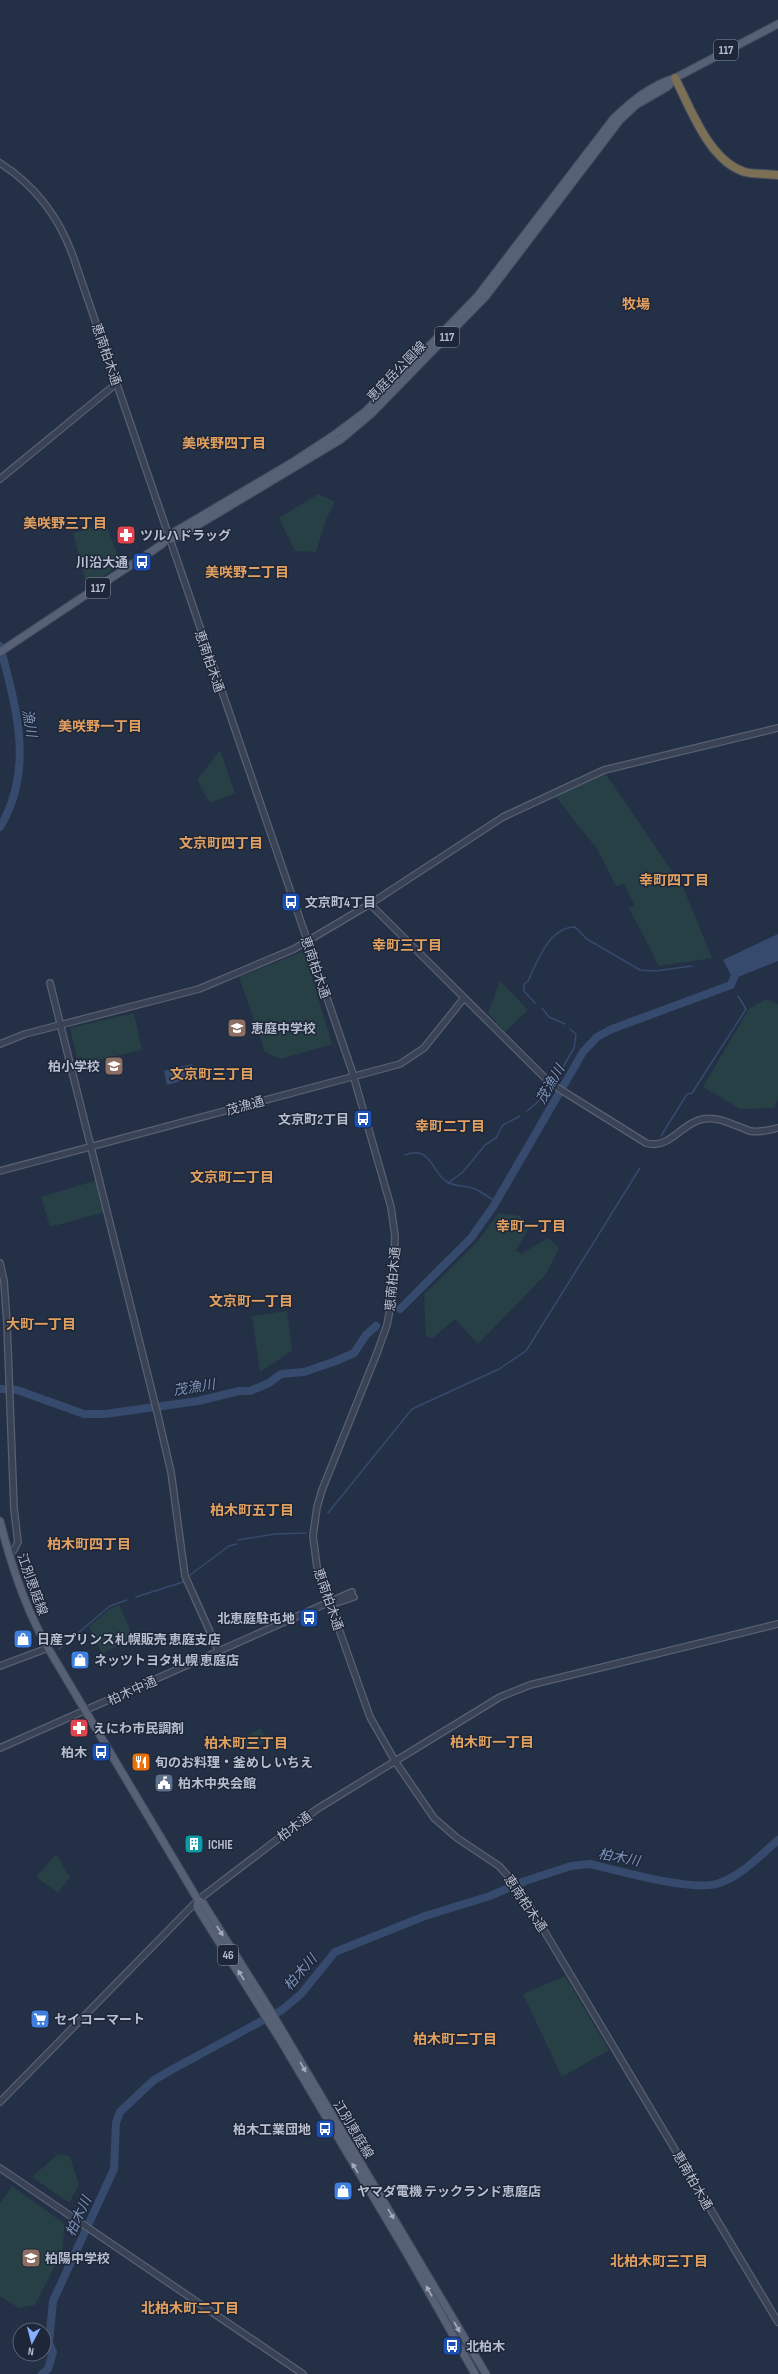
<svg xmlns="http://www.w3.org/2000/svg" width="778" height="2374" font-family="'Sofia Sans Condensed','Noto Sans JP',sans-serif">
  <style>
    .green { fill: #264046 }
    .water { fill: #364a6e }
    .lines { fill: none; stroke-linecap: round; stroke-linejoin: round }
    .stream { stroke: #364a6e; stroke-width: 1.5 }
    .river { stroke: #364a6e; stroke-width: 8 }
    .minor-casing { stroke: #586072; stroke-width: 8 }
    .major-casing { stroke: #434b5e; stroke-width: 9 }
    .highway-casing { stroke: #444d5f; stroke-width: 10 }
    .minor { stroke: #394355; stroke-width: 5.5 }
    .major { stroke: #576175; stroke-width: 7 }
    .highway { stroke: #7b6f55; stroke-width: 8 }
    .oneway { fill: #a4abbc }
    .labels { text-anchor: middle; stroke-width: 3; stroke-linejoin: round; paint-order: stroke }
    .shield { fill: #1e273a; stroke: #8991a2; stroke-width: 1 }
    .shield-label { font-size: 12px; font-weight: bold; fill: #b7bece }
    .street-label { font-size: 13px; fill: #b7bece; stroke: #1e273a }
    .poi-label { font-size: 13px; font-weight: bold; fill: #b7bece; stroke: #1e273a; text-anchor: start }
    .neighbourhood-label { font-size: 14px; font-weight: bold; fill: #e1a05f; stroke: #1e273a }
    .water-label { font-size: 14px; font-style: italic; fill: #7c91b8; stroke: #1e273a }
  </style>
  <rect width="100%" height="100%" fill="#243045"/>
  <path class="green" d="M318,494L335,502L327,517L316,552L295,551L279,518Z
    M106,524L121,564L91,585L85,579L73,533Z
    M220,750L235,793L210,803L197,780Z
    M605,773L683,887L712,958L659,966L629,908L635,906L624,884L616,886L597,849L555,796Z
    M304,951L332,1044L281,1059L265,1052L239,977Z
    M500,981L528,1010L505,1032L488,1013Z
    M765,999L778,1004V1100L774,1108L740,1109L703,1087L749,1009Z
    M134,1013L142,1050L84,1063L82,1057L77,1058L70,1028Z
    M97,1180L105,1212L50,1227L41,1197Z
    M499,1213L520,1216L529,1228L516,1251L521,1254L548,1238L559,1248L547,1273L478,1344L455,1319L433,1338L426,1336L424,1294L477,1242Z
    M287,1311L292,1351L260,1372L252,1316Z
    M119,1605L134,1639L102,1653L89,1627L109,1609Z
    M260,1728L268,1739L248,1752L240,1741Z
    M56,1854L70,1877L58,1893L36,1877Z
    M565,1976L609,2050L562,2077L523,1994Z
    M63,2154L70,2157L79,2185L69,2203L32,2177L57,2155Z
    M12,2186L65,2224L62,2252L35,2305L19,2308L0,2296V2203Z"/>
  <path class="water" d="M778,934V961L733,979L723,960Z
    M192,1064L196,1077L167,1085L164,1071Z"/>
  <g class="lines">
    <path class="stream" d="M535,1003L524,991V984L528,981C537,962 549,927 575,927L587,939L640,970L655,971L692,966
      M542,1008L549,1017L565,1024
      M556,1079L574,1048L576,1034L570,1029
      M527,1111L548,1093
      M661,1136L687,1094L692,1093L746,1009L738,996
      M405,1155C432,1145 431,1172 447,1182C455,1187 466,1185 475,1189C482,1192 489,1198 496,1201
      M448,1183L463,1172L485,1145L496,1138L503,1125L520,1116
      M328,1513L412,1409L499,1369L526,1351L640,1168
      M238,1540L275,1534L306,1533
      M190,1575L229,1546L237,1544
      M136,1597L183,1582
      M59,1649L110,1606L127,1600"/>
    <path class="river" d="M0,646C16,707 35,769 0,827
      M400,1309L471,1238L493,1207L583,1052L597,1037L612,1029L731,985L737,970
      M0,1389L17,1390L84,1414H105L198,1401L239,1391H250L269,1383L281,1374L304,1372L336,1361L354,1353L366,1335L376,1326
      M42,2374L48,2369L53,2352L49,2343L53,2301L114,2169L116,2123L120,2112L140,2093L154,2080L173,2069L282,2010L301,1994L335,1952L425,1916L490,1896L525,1881L571,1866L590,1864C619,1871 690,1891 716,1884C739,1878 760,1856 778,1840"/>
    <defs>
      <path id="minor" d="M0,163C36,186 59,217 73,256L352,1071L391,1207L395,1236L393,1293L387,1325L377,1353L322,1490L317,1507L313,1536L317,1567L370,1717L395,1761L434,1818L457,1838L499,1866L518,1887L778,2322
        M0,479L117,383
        M370,904L550,1083L646,1143C670,1150 681,1123 703,1119C720,1116 735,1126 750,1131C759,1133 769,1130 778,1128
        M50,983L158,1416L171,1472L185,1576L219,1652
        M0,1044L25,1034L199,989L294,949L370,904L503,817L604,770L778,728
        M0,1171L400,1064L424,1048L464,998
        M0,1263L4,1281L7,1324L14,1509L18,1542L14,1550L9,1554
        M330,1603H336L354,1597
        M0,1666L48,1648
        M0,1748L352,1592
        M0,2102L198,1900L317,1809L500,1697L530,1685L778,1624
        M0,2168L303,2374"/>
      <path id="major" d="M170,539L178,537L340,440L371,414L486,296L620,120L636,105L667,87L675,79
        M0,652L161,545L176,531L293,462L334,435L366,411L477,297L614,118C632,101 651,85 675,78L778,24
        M0,1521C11,1565 25,1608 48,1648L198,1900L203,1903L267,2005L486,2374
        M198,1900L197,1907L281,2041L410,2259L475,2374"/>
      <path id="highway" d="M675,78C691,109 709,161 745,172C756,175 767,173 778,175"/>
    </defs>
    <use href="#minor" class="minor-casing"/>
    <use href="#major" class="major-casing"/>
    <use href="#highway" class="highway-casing"/>
    <use href="#minor" class="minor"/>
    <use href="#major" class="major"/>
    <use href="#highway" class="highway"/>
  </g>
  <defs><path id="oneway-solid" d="M-6-.8H1V-3.2L6.5 0L1 3.2V.8H-6Z"/></defs>
  <g class="oneway">
    <use href="#oneway-solid" transform="translate(220 1931) rotate(57)"/>
    <use href="#oneway-solid" transform="translate(241 1975) rotate(-122)"/>
    <use href="#oneway-solid" transform="translate(303 2067) rotate(60)"/>
    <use href="#oneway-solid" transform="translate(355 2168) rotate(-122)"/>
    <use href="#oneway-solid" transform="translate(391 2214) rotate(59)"/>
    <use href="#oneway-solid" transform="translate(429 2291) rotate(-119)"/>
    <use href="#oneway-solid" transform="translate(457 2327) rotate(60)"/>
  </g>
  <defs>
    <symbol id="pharmacy-square" viewBox="-11 -11 22 22"><rect x="-9" y="-9" width="18" height="18" rx="4" fill="#e0444e" stroke="#1e273a"/><path d="M-2-6h4v4h4v4h-4v4h-4v-4h-4v-4h4Z" fill="#fff"/></symbol>
    <symbol id="bus-square" viewBox="-11 -11 22 22"><rect x="-9" y="-9" width="18" height="18" rx="4" fill="#1a4fb4" stroke="#1e273a"/><path d="M-5-6H5V4H4V6H2V4H-2V6H-4V4H-5ZM-3.5-4V0h7V-4ZM-3.5 1.2v1.5H-2V1.2ZM2 1.2v1.5H3.5V1.2Z" fill="#fff"/></symbol>
    <symbol id="school-square" viewBox="-11 -11 22 22"><rect x="-9" y="-9" width="18" height="18" rx="4" fill="#8d6e63" stroke="#1e273a"/><path d="M0-5L7-2L0 1L-7-2ZM-4 1L0 2.5L4 1V4Q0 6-4 4Z" fill="#fff"/></symbol>
    <symbol id="shop-square" viewBox="-11 -11 22 22"><rect x="-9" y="-9" width="18" height="18" rx="4" fill="#3f7fe0" stroke="#1e273a"/><path d="M-5-2.5h2.3a2.7 3.5 0 0 1 5.4 0H5L5.5 6h-11ZM-1.5-2.5h3a1.5 2.3 0 0 0-3 0Z" fill="#fff"/></symbol>
    <symbol id="restaurant-square" viewBox="-11 -11 22 22"><rect x="-9" y="-9" width="18" height="18" rx="4" fill="#e8710a" stroke="#1e273a"/><path d="M-5-6h1v4h1v-4h1v4h1v-4h1v5L-1.5 .5V6h-2V.5L-5-1ZM5-6V6H3V1.5H1.5Q1.5-4 5-6Z" fill="#fff"/></symbol>
    <symbol id="civic-square" viewBox="-11 -11 22 22"><rect x="-9" y="-9" width="18" height="18" rx="4" fill="#5c6f8a" stroke="#1e273a"/><path d="M-.6-6.5H3V-4.5H.6V-3L4-1V1h2V6H-6V1h2V-1L-.6-3ZM-1.2 2.5V6h2.4V2.5Z" fill="#fff"/></symbol>
    <symbol id="building-square" viewBox="-11 -11 22 22"><rect x="-9" y="-9" width="18" height="18" rx="4" fill="#0f9aa8" stroke="#1e273a"/><path d="M-4-6H4V6H1V3H-1V6H-4ZM-2.5-4.3h1.7v1.8h-1.7ZM.8-4.3h1.7v1.8H.8ZM-2.5-1h1.7V.8h-1.7ZM.8-1h1.7V.8H.8Z" fill="#fff"/></symbol>
    <symbol id="supermarket-square" viewBox="-11 -11 22 22"><rect x="-9" y="-9" width="18" height="18" rx="4" fill="#3f7fe0" stroke="#1e273a"/><path d="M-6-5.5h2.5l.6 2H6L4.5 2H-2.5L-4.4-4H-6ZM-1.5 3.2a1.3 1.3 0 1 0 .1 0ZM3 3.2a1.3 1.3 0 1 0 .1 0Z" fill="#fff"/></symbol>
  </defs>
  <g fill-rule="evenodd">
    <use href="#pharmacy-square" x="115" y="524" width="22" height="22"/>
    <use href="#bus-square" x="131" y="551" width="22" height="22"/>
    <use href="#bus-square" x="280" y="891" width="22" height="22"/>
    <use href="#school-square" x="226" y="1017" width="22" height="22"/>
    <use href="#school-square" x="103" y="1055" width="22" height="22"/>
    <use href="#bus-square" x="352" y="1108" width="22" height="22"/>
    <use href="#bus-square" x="298" y="1607" width="22" height="22"/>
    <use href="#shop-square" x="12" y="1628" width="22" height="22"/>
    <use href="#shop-square" x="69" y="1649" width="22" height="22"/>
    <use href="#pharmacy-square" x="68" y="1717" width="22" height="22"/>
    <use href="#bus-square" x="90" y="1741" width="22" height="22"/>
    <use href="#restaurant-square" x="130" y="1751" width="22" height="22"/>
    <use href="#civic-square" x="153" y="1772" width="22" height="22"/>
    <use href="#building-square" x="183" y="1833" width="22" height="22"/>
    <use href="#supermarket-square" x="29" y="2008" width="22" height="22"/>
    <use href="#bus-square" x="314" y="2118" width="22" height="22"/>
    <use href="#shop-square" x="332" y="2180" width="22" height="22"/>
    <use href="#school-square" x="20" y="2247" width="22" height="22"/>
    <use href="#bus-square" x="441" y="2335" width="22" height="22"/>
  </g>
  <g class="labels">
    <g class="shield">
      <rect x="714" y="40" width="24" height="20" rx="3"/>
      <rect x="435" y="327" width="24" height="20" rx="3"/>
      <rect x="86" y="578" width="24" height="20" rx="3"/>
      <rect x="218" y="1945" width="20" height="20" rx="3"/>
    </g>
    <g class="shield-label">
      <text x="726" y="54">117</text>
      <text x="447" y="341">117</text>
      <text x="98" y="592">117</text>
      <text x="228" y="1959">46</text>
    </g>
    <g class="street-label">
      <text transform="translate(107 354) rotate(71)" y="5">恵南柏木通</text>
      <text transform="translate(396 371) rotate(-46)" y="5">恵庭岳公園線</text>
      <text transform="translate(210 661) rotate(71)" y="5">恵南柏木通</text>
      <text transform="translate(316 967) rotate(71)" y="5">恵南柏木通</text>
      <text transform="translate(245 1105) rotate(-15)" y="5">茂漁通</text>
      <text transform="translate(392 1279) rotate(-85)" y="5">恵南柏木通</text>
      <text transform="translate(33 1584) rotate(70)" y="5">江別恵庭線</text>
      <text transform="translate(329 1599) rotate(71)" y="5">恵南柏木通</text>
      <text transform="translate(132 1690) rotate(-24)" y="5">柏木中通</text>
      <text transform="translate(294 1826) rotate(-37)" y="5">柏木通</text>
      <text transform="translate(526 1903) rotate(56)" y="5">恵南柏木通</text>
      <text transform="translate(354 2129) rotate(59)" y="5">江別恵庭線</text>
      <text transform="translate(693 2180) rotate(60)" y="5">恵南柏木通</text>
    </g>
    <g class="poi-label">
      <text x="140" y="540">ツルハドラッグ</text>
      <text x="128" y="567" text-anchor="end">川沿大通</text>
      <text x="305" y="907">文京町4丁目</text>
      <text x="251" y="1033">恵庭中学校</text>
      <text x="100" y="1071" text-anchor="end">柏小学校</text>
      <text x="349" y="1124" text-anchor="end">文京町2丁目</text>
      <text x="295" y="1623" text-anchor="end">北恵庭駐屯地</text>
      <text x="37" y="1644">日産プリンス札幌販売 恵庭支店</text>
      <text x="94" y="1665">ネッツトヨタ札幌 恵庭店</text>
      <text x="93" y="1733">えにわ市民調剤</text>
      <text x="87" y="1757" text-anchor="end">柏木</text>
      <text x="155" y="1767">旬のお料理・釜めし いちえ</text>
      <text x="178" y="1788">柏木中央会館</text>
      <text x="208" y="1849">ICHIE</text>
      <text x="54" y="2024">セイコーマート</text>
      <text x="311" y="2134" text-anchor="end">柏木工業団地</text>
      <text x="357" y="2196">ヤマダ電機 テックランド恵庭店</text>
      <text x="45" y="2263">柏陽中学校</text>
      <text x="466" y="2351">北柏木</text>
    </g>
    <g class="neighbourhood-label">
      <text x="636" y="309">牧場</text>
      <text x="224" y="448">美咲野四丁目</text>
      <text x="65" y="528">美咲野三丁目</text>
      <text x="247" y="577">美咲野二丁目</text>
      <text x="100" y="731">美咲野一丁目</text>
      <text x="221" y="848">文京町四丁目</text>
      <text x="674" y="885">幸町四丁目</text>
      <text x="407" y="950">幸町三丁目</text>
      <text x="212" y="1079">文京町三丁目</text>
      <text x="450" y="1131">幸町二丁目</text>
      <text x="232" y="1182">文京町二丁目</text>
      <text x="531" y="1231">幸町一丁目</text>
      <text x="251" y="1306">文京町一丁目</text>
      <text x="41" y="1329">大町一丁目</text>
      <text x="252" y="1515">柏木町五丁目</text>
      <text x="89" y="1549">柏木町四丁目</text>
      <text x="492" y="1747">柏木町一丁目</text>
      <text x="246" y="1748">柏木町三丁目</text>
      <text x="455" y="2044">柏木町二丁目</text>
      <text x="659" y="2266">北柏木町三丁目</text>
      <text x="190" y="2313">北柏木町二丁目</text>
    </g>
    <g class="water-label">
      <text transform="translate(30 723) rotate(81)" y="5">漁川</text>
      <text transform="translate(550 1084) rotate(-60)" y="5">茂漁川</text>
      <text transform="translate(194 1387) rotate(-9)" y="5">茂漁川</text>
      <text transform="translate(619 1857) rotate(11)" y="5">柏木川</text>
      <text transform="translate(300 1972) rotate(-49)" y="5">柏木川</text>
      <text transform="translate(78 2216) rotate(-65)" y="5">柏木川</text>
    </g>
  </g>
  <g transform="translate(32 2342) rotate(187)"><circle r="19" fill="#1e273a" stroke="#5b6375"/>
  <path d="M0-3L7 15L0 10L-7 15Z" fill="#8bafff"/>
  <text y="-6" font-size="11" font-weight="bold" text-anchor="middle" fill="#b7bece">N</text>
  </g>
</svg>
